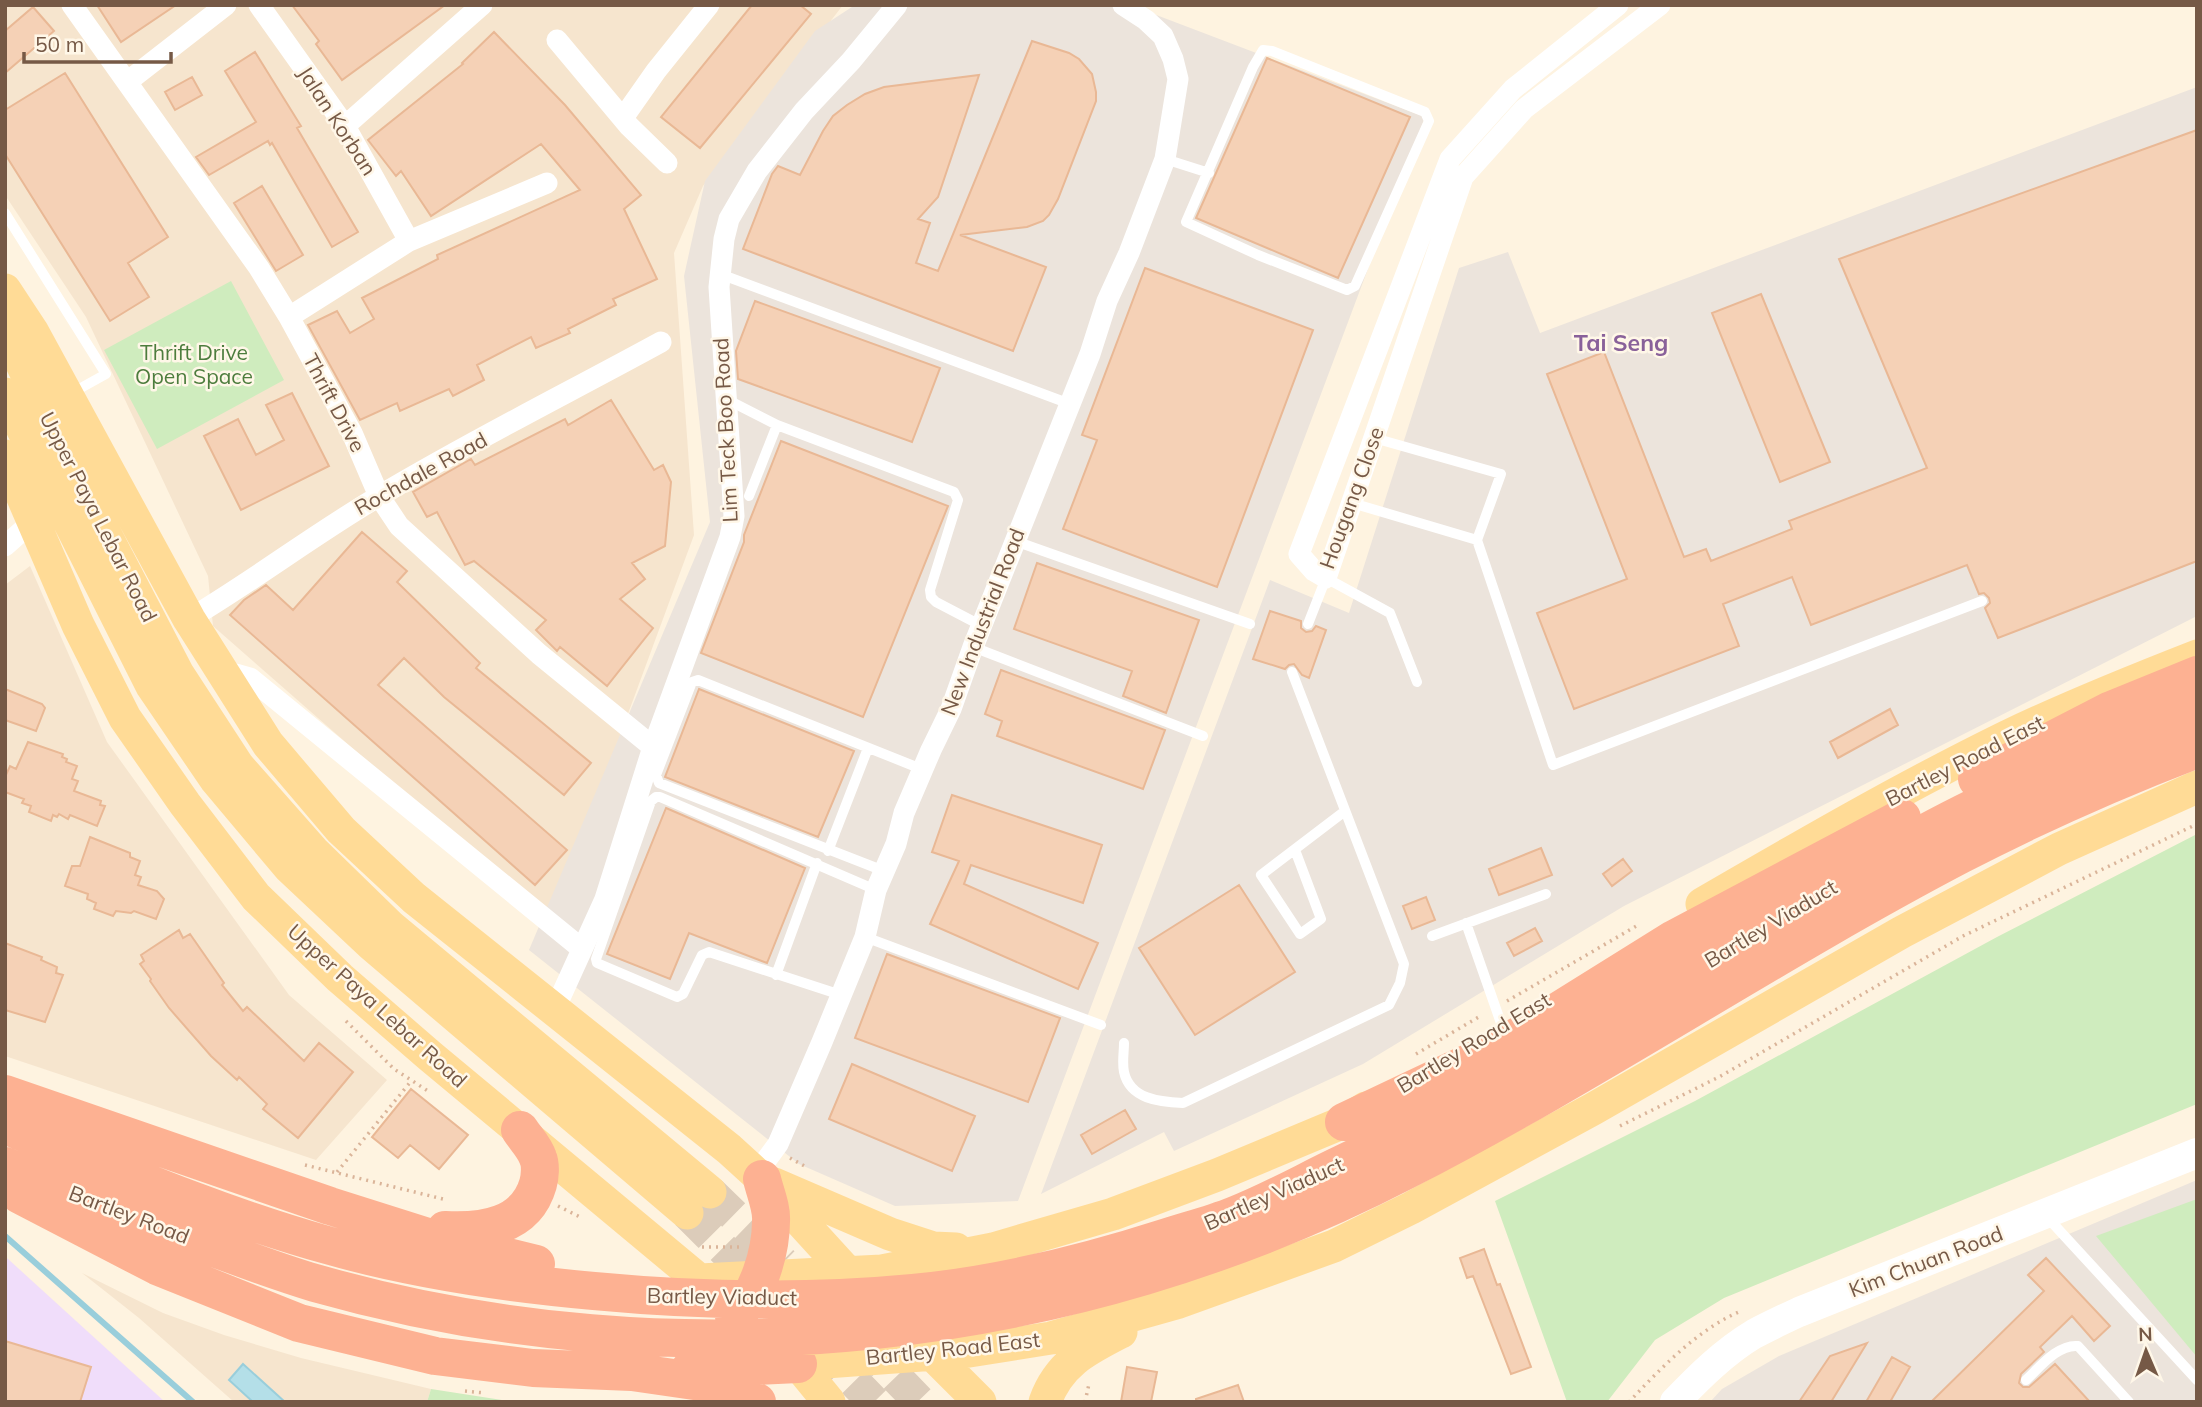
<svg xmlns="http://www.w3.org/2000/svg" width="2202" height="1407" font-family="Mulish,sans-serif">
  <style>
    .residential { fill: #f6e5ce }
    .industrial { fill: #ece4dc }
    .education { fill: #f0ddfa }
    .green { fill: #cfecbe }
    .water { fill: #b4dfe8; stroke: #99cedb; stroke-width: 2 }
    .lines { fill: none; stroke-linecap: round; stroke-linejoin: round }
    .stream { stroke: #99cedb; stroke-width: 6 }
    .building { fill: #f5d1b6; stroke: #e9b895; stroke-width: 2 }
    .primary-tunnel { stroke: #dcccba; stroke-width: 33; stroke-dasharray: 33 17; stroke-linecap: butt }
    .path { stroke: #dab499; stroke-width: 3.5; stroke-dasharray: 2 5; stroke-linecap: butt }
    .lane { stroke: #fff; stroke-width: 10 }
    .street { stroke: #fff; stroke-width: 21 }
    .secondary { stroke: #fff; stroke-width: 30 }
    .primary { stroke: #ffdb96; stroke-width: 33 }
    .highway { stroke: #fdb192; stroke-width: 38 }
    .labels { text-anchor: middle; stroke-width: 5; stroke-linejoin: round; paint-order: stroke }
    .street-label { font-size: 21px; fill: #765946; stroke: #fff7e8 }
    .park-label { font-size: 21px; fill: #4d7d3d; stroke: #fff7e8 }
    .neighbourhood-label { font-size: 23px; font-weight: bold; fill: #89619a; stroke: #fff7e8 }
  </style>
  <rect width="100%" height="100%" fill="#fef3e0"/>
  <path class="residential" d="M5,5H843L703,186L674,253L694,535L554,914L544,916L213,626L208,576L86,317L5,195Z
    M30,566L107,742L289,995L387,1080L316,1160L5,1056V585Z
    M82,1273L163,1313L224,1335L301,1358L431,1389L427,1402H234L139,1318Z"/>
  <path class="industrial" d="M855,5H1130L1425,117L1018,1201L895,1206L799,1164L529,950L710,522L684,276L705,181L815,31Z
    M2197,87V616L1624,906L1363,1064L1174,1151L1164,1132L1041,1194L1270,580L1349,613L1459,268L1508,252L1540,333Z
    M2197,1180V1402H1710L1722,1389L1779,1356Z"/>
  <path class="education" d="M5,1257L8,1259L165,1402H5Z"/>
  <path class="green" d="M231,281L284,380L157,449L104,350Z
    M2197,834V1104L1724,1298L1655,1340L1607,1402H1567L1495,1201L1695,1101L1997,937Z
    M2197,1199V1357L2096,1236Z
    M431,1389L515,1402H427Z"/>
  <path class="water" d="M243,1364L285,1402H253L229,1380Z"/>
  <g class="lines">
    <path class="stream" d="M5,1236L193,1402"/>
  </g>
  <path class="building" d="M97,5H176L121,42Z
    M292,5H445L342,80L316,44L319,41Z
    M752,5H800L811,14L700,148L661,117Z
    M33,7L54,31L5,73V31Z
    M494,32L565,105L641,195L624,209L657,279L613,299L616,305L568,329L570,333L536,348L531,337L477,365L484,380L453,396L449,389L400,411L397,403L360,420L308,325L337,311L350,333L374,319L362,298L438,259L437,255L580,190L541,144L431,216L401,171L396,176L368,140L463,64L462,63Z
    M1032,41L1069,53L1079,59L1092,74L1096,92V101L1058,199L1049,215L1043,221L1027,227L960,235L1046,267L1013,351L743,249L772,174L778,166L800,175L823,131L833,116L847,105L865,94L884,87L979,75L938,197L918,219L930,223L916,263L938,271Z
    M255,52L301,126L297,128L358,232L332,247L272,143L270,145L268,141L209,175L196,157L256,122L225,71Z
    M1267,58L1410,117L1338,278L1196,218Z
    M65,73L168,237L128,263L149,297L110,321L5,154V110Z
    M192,77L202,95L175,110L165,92Z
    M2197,130V561L1998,638L1985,608L1990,603L1989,598L1984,593L1979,594L1967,565L1811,625L1792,577L1723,604L1739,646L1574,709L1537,613L1627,579L1547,374L1604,352L1684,557L1706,549L1711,561L1792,529L1789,521L1927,468L1839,259Z
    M262,186L303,255L276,271L234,203Z
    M1145,268L1313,330L1217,587L1063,529L1097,440L1082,435Z
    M1761,294L1830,462L1780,482L1712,313Z
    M755,301L940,368L912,442L738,379L736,351Z
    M292,393L329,466L241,510L204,436L238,419L256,455L284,440L266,405Z
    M611,400L654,470L663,465L671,482L665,546L632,563L645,579L620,599L653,628L607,686L560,647L557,651L536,630L546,620L474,561L465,565L437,512L427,517L413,492L471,459L475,465L565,419L568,425Z
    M781,441L948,506L863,717L701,653L744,542V535Z
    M362,532L407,571L397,582L480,663L476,668L591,763L564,795L444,697L404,658L378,685L567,850L535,885L230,615L244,600L266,585L293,610Z
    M1037,563L1199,620L1166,713L1123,696L1132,671L1014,629Z
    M1270,611L1301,621V628L1306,632L1312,631L1316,626L1326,630L1309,678L1302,675L1294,664L1289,665L1285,669L1253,659Z
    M1001,670L1165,730L1143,789L997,736L1002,721L985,714Z
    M5,689L42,704L45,708L36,731L5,720Z
    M699,689L854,751L818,837L665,777Z
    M1890,709L1898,725L1838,758L1830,742Z
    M28,742L63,754L62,757L67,759L66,762L77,766L72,779L78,781L74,791L101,801L100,805L105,806L97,826L70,815L68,819L59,814L57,817L53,815L51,821L29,812L31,806L22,803L24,799L5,792V777L10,766L16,769Z
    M952,795L1102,845L1083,903L971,865L964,884L1098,943L1078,989L930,924L959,861L932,852Z
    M666,808L805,868L767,963L689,933L670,979L607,954Z
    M90,837L130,853V857L140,861L135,875L141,877L138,885L157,891L164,899L156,919L134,911L131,913L116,911L113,916L94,909L96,903L87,899L88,894L65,886L72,866H80Z
    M1541,848L1552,875L1499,895L1489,869Z
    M1623,859L1632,871L1612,886L1603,874Z
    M1239,885L1295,972L1195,1035L1139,948Z
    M1426,897L1435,920L1412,929L1403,906Z
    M1535,928L1542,941L1514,956L1507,943Z
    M179,930L183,938L190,934L224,983L222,985L243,1011L247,1007L304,1061L319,1043L353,1072L298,1138L263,1109L267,1104L239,1077L237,1080L211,1056L169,1008L150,981L151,979L140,964L144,961L141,955Z
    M5,943L42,957L41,960L57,967L56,973L63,975L45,1022L5,1010Z
    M887,954L1060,1018L1028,1102L855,1038Z
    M852,1064L975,1116L952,1171L829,1119Z
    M411,1089L468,1135L439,1169L410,1145L398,1158L372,1137Z
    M1125,1110L1136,1129L1092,1154L1081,1135Z
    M1484,1249L1497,1285L1500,1284L1531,1367L1511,1374L1473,1276L1467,1278L1460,1258Z
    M2046,1258L2110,1326L2094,1341L2072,1316L2040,1347L2044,1352L2021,1374L2019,1383L2023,1387H2029L2055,1364L2090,1402H1931L2044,1291L2028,1275Z
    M5,1341L91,1367L80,1402H5Z
    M1867,1343L1831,1402H1799L1830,1356Z
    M1892,1357L1910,1367L1890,1402H1866Z
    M1127,1367L1157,1372L1151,1402H1121Z
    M1238,1385L1244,1402H1196V1399Z"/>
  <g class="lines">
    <path class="primary-tunnel" d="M710,1192L783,1263
      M687,1213L767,1293
      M861,1341L920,1402
      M819,1346L874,1402"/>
    <path class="path" d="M1507,1001L1640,924
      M346,1021L394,1069L428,1091
      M1416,1054L1482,1015
      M1620,1126L1719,1077L1963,936L2197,824
      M790,1158L808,1168
      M305,1165L447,1200
      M337,1172L412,1080
      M558,1206L582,1218
      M702,1247H740
      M465,1391L485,1393
      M1085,1402L1089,1384
      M1629,1402C1661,1368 1698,1329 1741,1311"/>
    <path class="lane" d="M1263,50L1272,51L1425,112L1429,121L1355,286L1347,290L1258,255L1186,222L1253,67Z
      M1165,159L1209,173
      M5,213L106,374L70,394
      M720,274L1070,404
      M726,399L777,425L954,492L958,500L930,590L931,597L936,602L982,626
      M749,496L777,425
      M1352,503L1477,540L1501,474L1374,438
      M1477,540L1553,765L1982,601
      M1015,541L1250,624
      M1308,624L1326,578L1390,613L1417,682
      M973,647L1203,736
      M1295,850L1321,919L1300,934L1261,875L1345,811
      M828,851L868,748
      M884,871L659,783L656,775L692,682L698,680L924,770
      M1466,923L1502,1026
      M1432,936L1546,894
      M865,937L1101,1025
      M776,975L817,863
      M841,995L709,952L702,955L683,994L677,997L597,963L596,959L651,801L656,797H660L876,890
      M1124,1043C1124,1052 1122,1063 1124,1072C1130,1099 1159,1102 1183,1103L1389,1005L1400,983L1404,964L1292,672
      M2047,1217L2197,1380
      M2026,1380C2040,1367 2058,1344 2078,1346L2129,1402"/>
    <path class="street" d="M72,5L259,268L289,317L352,433L379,496L399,526L539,654L653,747
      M259,5L345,126L409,241
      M1618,5L1513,89L1450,159L1299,554L1314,571L1326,578L1463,177L1524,109L1660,5
      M557,40L629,126L667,163
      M127,82L226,5
      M623,118L656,71L709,5
      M345,126L482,5
      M289,317L409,241L547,183
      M5,546L32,522
      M189,619C253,581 312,536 376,498C469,442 566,394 661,342
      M224,675L236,674L250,678L582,949
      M555,1009L605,899L653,747L730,537L734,516L719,287L724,239L729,219L757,171L804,111L851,61L897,5
      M756,1174L778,1144L822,1042L865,937L876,890L896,844L904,813L931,750L951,709L973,647L1090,354L1107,301L1129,253L1165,159L1178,79L1173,59L1163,36L1146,20L1123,5"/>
    <path class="secondary" d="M1675,1402C1699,1377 1724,1352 1754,1334C1769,1326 1784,1319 1799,1312L2197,1153"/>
    <path class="primary" d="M5,290L32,331L189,619L268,744L341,830L414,898L729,1149L762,1179L857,1283
      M5,329L91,507L178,674L238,766L313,851L391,927L710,1192
      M5,394L152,686L216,780L289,867L372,945L687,1213
      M5,456L78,625L125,718L185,804L256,897L340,978L430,1056L716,1294
      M1702,904C1802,846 1902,788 2006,737C2068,707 2133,681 2197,656
      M774,1184L890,1234L933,1248L956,1249
      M700,1280L882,1271L993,1249L1113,1214L1217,1175L1344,1122L1366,1108
      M922,1344L980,1402
      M787,1354L798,1364L829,1402
      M798,1364L963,1352L1051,1338L1179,1302L1334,1246L1411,1208L1593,1109L1902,932L2059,849L2197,787
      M1045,1402C1059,1363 1086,1350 1121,1332"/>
    <path class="highway" d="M1977,779L2111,710L2197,675
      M5,1094L330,1206L428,1237L536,1264
      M1344,1122L1494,1051L1674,939L1902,818
      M5,1125C111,1168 216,1214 327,1245C414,1270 504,1283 594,1291C700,1301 808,1303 913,1293C998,1285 1086,1263 1167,1237C1189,1230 1213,1224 1235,1215C1271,1201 1306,1181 1342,1164C1538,1071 1718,950 1907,843C2000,791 2099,751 2197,709
      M5,1166C56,1187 108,1207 159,1227C211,1247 262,1267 315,1283C677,1386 1071,1344 1405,1171C1594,1074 1771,954 1960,855C2037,815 2116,780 2197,749
      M20,1195L157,1266L299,1323L435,1356L533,1368L632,1372L708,1383L757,1402
      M445,1230C483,1232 526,1226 538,1184C540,1177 541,1165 538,1158C535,1148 526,1139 520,1130
      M734,1316C758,1297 771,1251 771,1221C772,1208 765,1192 762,1179
      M690,1369L798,1364"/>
  </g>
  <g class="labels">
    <g class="street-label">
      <text transform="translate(337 121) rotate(57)" y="7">Jalan Korban</text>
      <text transform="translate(334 403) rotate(62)" y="7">Thrift Drive</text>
      <text transform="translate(726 430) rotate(-93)" y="7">Lim Teck Boo Road</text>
      <text transform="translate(421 474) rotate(-29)" y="7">Rochdale Road</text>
      <text transform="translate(1352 498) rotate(-70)" y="7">Hougang Close</text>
      <text transform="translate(98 517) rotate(63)" y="7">Upper Paya Lebar Road</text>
      <text transform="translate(983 622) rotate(-69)" y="7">New Industrial Road</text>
      <text transform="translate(1965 761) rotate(-27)" y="7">Bartley Road East</text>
      <text transform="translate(1771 924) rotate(-31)" y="7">Bartley Viaduct</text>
      <text transform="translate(377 1006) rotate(42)" y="7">Upper Paya Lebar Road</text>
      <text transform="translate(1474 1043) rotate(-31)" y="7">Bartley Road East</text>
      <text transform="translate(1274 1194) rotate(-24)" y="7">Bartley Viaduct</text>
      <text transform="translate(129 1215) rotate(21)" y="7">Bartley Road</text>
      <text transform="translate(1926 1262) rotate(-21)" y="7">Kim Chuan Road</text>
      <text transform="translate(722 1297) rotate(1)" y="7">Bartley Viaduct</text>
      <text transform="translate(953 1349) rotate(-6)" y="7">Bartley Road East</text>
    </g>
    <g class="park-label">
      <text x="194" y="360">Thrift Drive<tspan x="194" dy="24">Open Space</tspan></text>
    </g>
    <g class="neighbourhood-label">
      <text x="1621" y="351">Tai Seng</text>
    </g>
  </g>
  <rect width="2202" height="1407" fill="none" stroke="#765946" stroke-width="14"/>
  <g transform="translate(2146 1351) rotate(358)" stroke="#fff7e8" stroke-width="5" paint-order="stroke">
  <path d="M0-5L12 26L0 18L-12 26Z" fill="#765946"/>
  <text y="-10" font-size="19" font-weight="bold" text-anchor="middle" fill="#765946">N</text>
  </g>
  <path d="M24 52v10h147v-10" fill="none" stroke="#765946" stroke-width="3.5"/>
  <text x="35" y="52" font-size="21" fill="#765946" stroke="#fff7e8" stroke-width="5" paint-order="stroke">50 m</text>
</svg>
